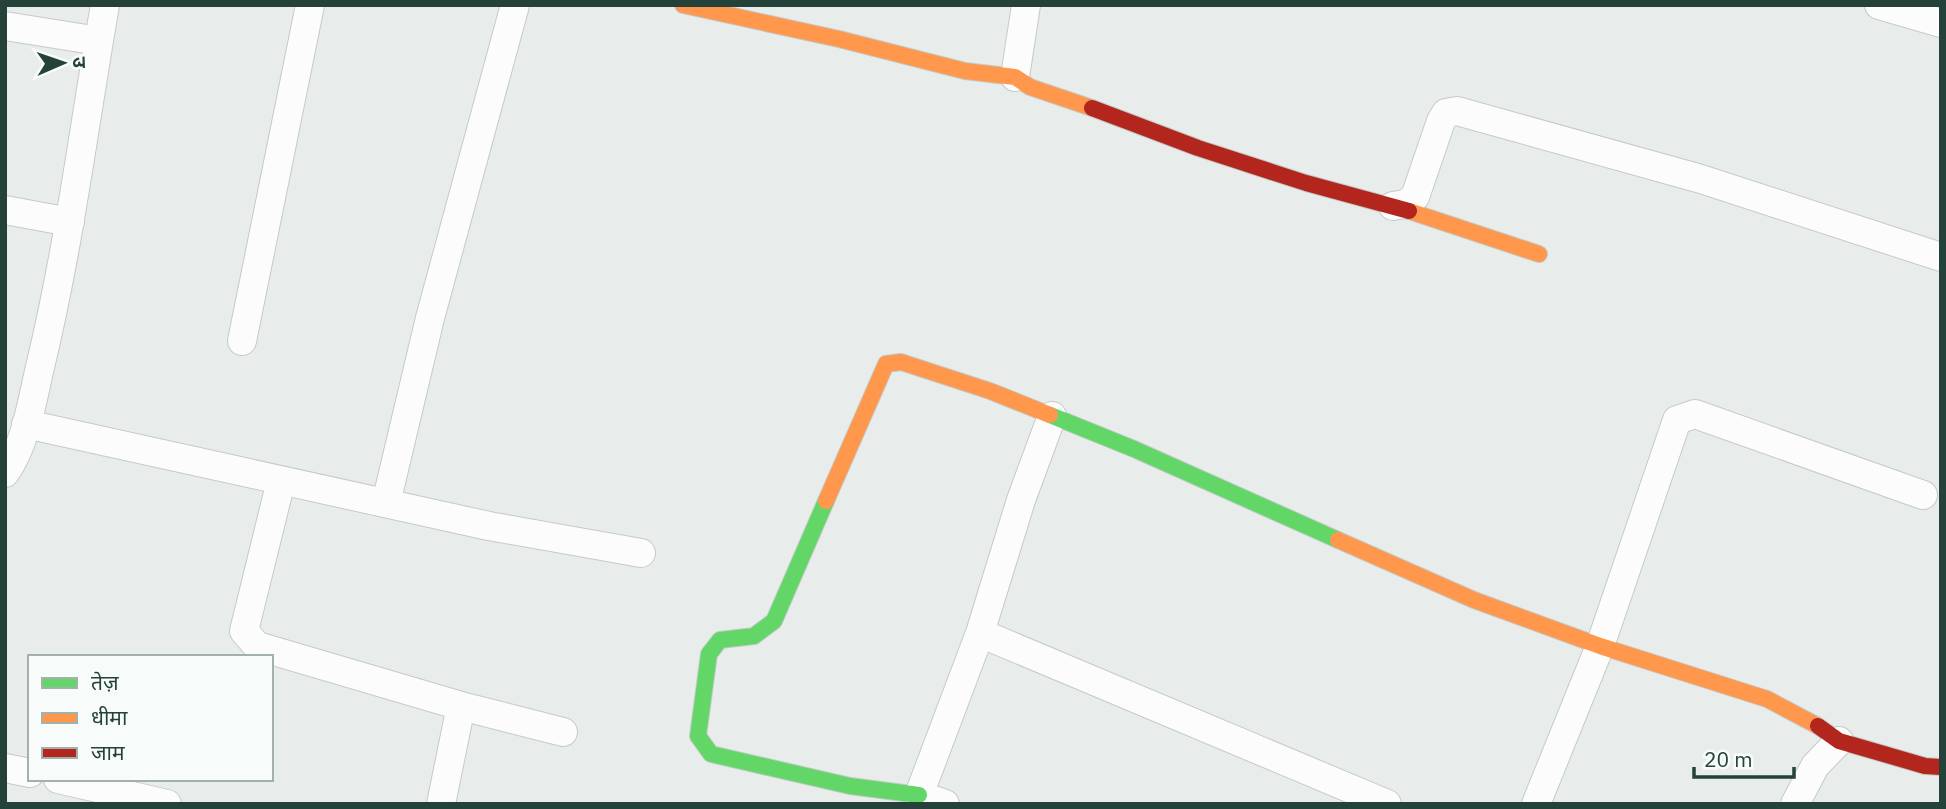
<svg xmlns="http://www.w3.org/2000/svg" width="1946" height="809" font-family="'IBM Plex Sans','Noto Sans Devanagari',sans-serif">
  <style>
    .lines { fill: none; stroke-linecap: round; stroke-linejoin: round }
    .street-casing { stroke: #c5cac8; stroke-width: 30 }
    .fast-casing { stroke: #c3cbc8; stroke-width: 18 }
    .slow-casing { stroke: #c3cbc8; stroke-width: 18 }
    .jam-casing { stroke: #c3cbc8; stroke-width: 18 }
    .street { stroke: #fcfcfc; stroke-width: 28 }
    .fast { stroke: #63d668; stroke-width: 16 }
    .slow { stroke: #ff974d; stroke-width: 16 }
    .jam { stroke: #b3261e; stroke-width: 16 }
  </style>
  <rect width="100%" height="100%" fill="#e8edeb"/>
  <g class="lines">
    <defs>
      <path id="street" d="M1879,5L1941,23
        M5,26L99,41
        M1015,77L1026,5
        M1393,206L1405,204L1415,197L1441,121L1446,113L1457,111L1701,179L1941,257
        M5,210L70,222
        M242,341L310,5
        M26,424L489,526L641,553
        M5,473C26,444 32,401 40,367C69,247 84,126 105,5
        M281,481L244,631L257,646L461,706L441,804
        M386,503L430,318L515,5
        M980,633L1387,804
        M461,706L563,732
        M5,768L30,773
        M58,779L167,804
        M945,804L919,795L980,633L1021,500L1052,416
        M1536,804L1600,646L1677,420L1695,414L1923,495
        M1795,804L1815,766L1839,741"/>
      <path id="fast" d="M1050,415L1134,449L1338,540
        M826,501L774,621L754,636L720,640L709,654L698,736L711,754L850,786L919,795"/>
      <path id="slow" d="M683,5L839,39L965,71L1015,77L1030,87L1092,108
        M1409,211L1539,254
        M826,501L886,364L901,362L990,391L1050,415
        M1338,540L1474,600L1600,646L1767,699L1818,726"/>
      <path id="jam" d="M1092,108L1198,148L1306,183L1409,211
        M1818,726L1839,741L1925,766L1941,767"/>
    </defs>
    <use href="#street" class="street-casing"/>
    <use href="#fast" class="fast-casing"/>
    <use href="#slow" class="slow-casing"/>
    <use href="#jam" class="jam-casing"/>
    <use href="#street" class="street"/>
    <use href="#fast" class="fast"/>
    <use href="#slow" class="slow"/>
    <use href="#jam" class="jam"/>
  </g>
  <rect width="1946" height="809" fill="none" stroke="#24423a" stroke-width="14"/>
  <rect x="28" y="655" width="245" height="126" fill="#f7fbf9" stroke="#a3b1ad" stroke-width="2"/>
  <rect x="42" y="678" width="35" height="10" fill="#63d668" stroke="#a3b1ad" stroke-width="2"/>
  <text x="91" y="690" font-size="21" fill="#24423a">तेज़</text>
  <rect x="42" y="713" width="35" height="10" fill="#ff974d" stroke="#a3b1ad" stroke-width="2"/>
  <text x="91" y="725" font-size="21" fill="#24423a">धीमा</text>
  <rect x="42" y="748" width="35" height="10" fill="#b3261e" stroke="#a3b1ad" stroke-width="2"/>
  <text x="91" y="760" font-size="21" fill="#24423a">जाम</text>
  <g transform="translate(63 63) rotate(88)" stroke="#f7fbf9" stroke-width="5" paint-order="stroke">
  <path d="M0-5L12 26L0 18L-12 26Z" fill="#24423a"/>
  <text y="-10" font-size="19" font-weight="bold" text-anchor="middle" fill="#24423a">उ</text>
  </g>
  <path d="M1694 767v10h100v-10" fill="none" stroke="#24423a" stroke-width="3.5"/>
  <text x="1704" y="767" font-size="21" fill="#24423a" stroke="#f7fbf9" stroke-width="5" paint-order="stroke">20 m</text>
</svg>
